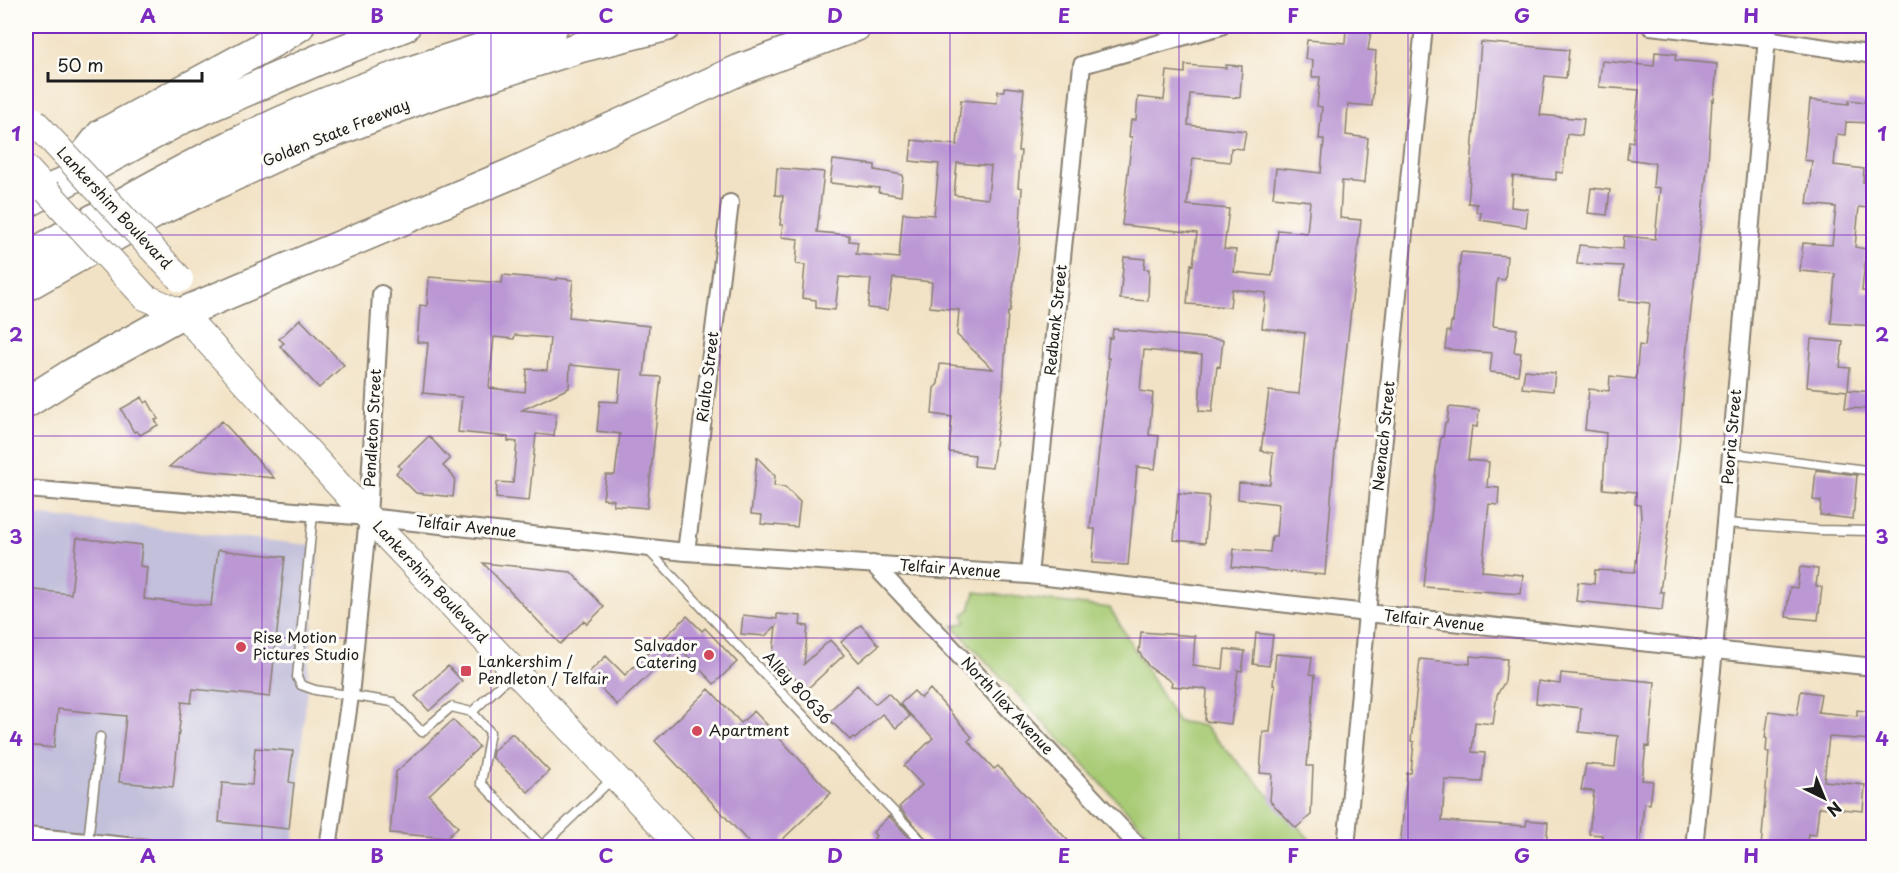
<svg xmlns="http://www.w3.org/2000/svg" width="1899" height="873" font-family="'Playpen Sans',sans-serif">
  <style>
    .industrial { fill: #c3c0db }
    .green { fill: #a8cb74; stroke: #627448; stroke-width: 1.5 }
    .building { fill: #bb98d3; fill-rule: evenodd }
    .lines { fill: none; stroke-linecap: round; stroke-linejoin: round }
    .lane-casing { stroke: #877f70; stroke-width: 11 }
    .street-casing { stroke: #877f70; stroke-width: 20 }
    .primary-casing { stroke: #877f70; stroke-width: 28 }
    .highway-casing { stroke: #877f70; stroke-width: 33 }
    .lane { stroke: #fff; stroke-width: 8 }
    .street { stroke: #fff; stroke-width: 16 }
    .primary { stroke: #fff; stroke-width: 26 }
    .highway { stroke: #fff; stroke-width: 30 }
    .primary-bridge-casing { stroke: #877f70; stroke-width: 28; stroke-linecap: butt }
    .primary-bridge { stroke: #fff; stroke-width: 26 }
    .grid { fill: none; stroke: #7b2cbf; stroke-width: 1.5; stroke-opacity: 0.55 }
    .poi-dot { fill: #d1495b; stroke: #fdfcf7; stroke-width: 2 }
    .labels { text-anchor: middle; stroke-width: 6; stroke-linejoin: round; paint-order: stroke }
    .street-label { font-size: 15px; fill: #1c1c1c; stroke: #fdfcf7 }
    .poi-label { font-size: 15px; fill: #1c1c1c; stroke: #fdfcf7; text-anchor: start }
    .neatline { fill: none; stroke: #7b2cbf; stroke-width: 2 }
    .grid-label { font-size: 20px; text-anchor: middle; font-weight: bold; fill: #7b2cbf }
  </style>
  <rect width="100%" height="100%" fill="#fdfcf7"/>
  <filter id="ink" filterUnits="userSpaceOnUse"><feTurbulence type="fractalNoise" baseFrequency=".0167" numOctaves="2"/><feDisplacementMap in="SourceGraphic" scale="12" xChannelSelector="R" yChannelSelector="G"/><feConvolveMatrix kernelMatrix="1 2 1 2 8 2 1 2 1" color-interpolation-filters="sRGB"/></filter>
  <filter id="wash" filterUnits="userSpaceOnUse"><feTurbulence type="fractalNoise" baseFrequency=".008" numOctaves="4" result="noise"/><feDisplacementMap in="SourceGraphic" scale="24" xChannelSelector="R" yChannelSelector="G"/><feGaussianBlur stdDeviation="1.35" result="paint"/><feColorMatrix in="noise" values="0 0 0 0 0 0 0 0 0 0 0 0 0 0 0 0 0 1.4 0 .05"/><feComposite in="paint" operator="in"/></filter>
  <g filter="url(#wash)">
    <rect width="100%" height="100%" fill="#f2e2c5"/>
    <path class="industrial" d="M26,514L319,546L293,847L26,848Z"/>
    <path class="green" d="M975,592L1110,608L1177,721L1204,726L1317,847H1161L953,626L966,622L963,614L970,610Z"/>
    <g id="blocks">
      <path class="building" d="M1346,29L1371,32L1368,50L1376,51L1372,106L1348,104L1346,135L1368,138L1364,183L1342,181L1340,218L1361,220L1334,462L1325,575L1232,567L1234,549L1270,552L1272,536H1276L1279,504L1238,499L1239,483L1270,484L1273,453L1261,451L1269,391L1299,394L1305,333L1262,328L1266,293L1232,289L1230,307L1187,304L1190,271L1191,264L1193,265L1197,233L1122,225L1132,137H1129L1131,120H1136L1138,97L1164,100L1167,71L1185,73V65L1226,68V65L1242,66L1240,98L1190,94L1188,125L1246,131L1243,149L1231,148L1230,162L1193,158L1187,205L1229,209L1224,249L1236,250L1234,272L1272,276L1278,230L1307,233L1310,201L1273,197L1276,168L1321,173L1324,139H1319L1322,107L1317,106L1320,77H1312L1313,60L1305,59L1307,40L1345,43Z
        M1481,42L1569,50L1566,78L1545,76L1540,115L1584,119L1582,136L1567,134L1563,173L1556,172V180L1513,176L1511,207L1528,209L1526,227L1480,220L1481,212H1476L1477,204L1468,203Z
        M1655,52L1676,54L1675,60L1717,64L1714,101L1712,100L1708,162L1687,345L1679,448L1660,592H1664L1662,610L1576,601L1578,582L1594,584L1595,570L1635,572L1641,517L1640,505L1635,504L1636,492L1603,489L1606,433L1585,430L1589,389L1609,391L1610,376L1636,379L1639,345L1645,346L1650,303L1619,300L1623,266L1577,264L1579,245L1623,249L1624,236L1655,239L1660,188L1653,187L1655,163L1627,159L1629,141L1633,142L1639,90L1599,87L1602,61L1654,66Z
        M1004,87L1024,89L1018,151H1021L1018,187L1022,188L1019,244L1010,312H1008L1003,388L992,468L974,466L975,455L949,452L952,417L932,414L934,388L938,384L940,364L993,369L957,335L959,310L930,307L932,282L893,278L888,310L868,308L871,279L839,277L835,310L816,308V300L802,298L805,265L796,264L798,239L781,237L783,225H780L783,196L775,195L777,168L824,172L817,232L849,235V241L858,242L856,254L899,258L903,213L934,215L939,164L910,161L912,140L957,145L961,100L997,103L998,91H1004ZM957,163L991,166L988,199L954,195Z
        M1810,100L1849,104V100L1874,103V123L1846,122L1845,135L1837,134L1834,165L1864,169L1863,182H1871L1868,208L1859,207L1855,247L1866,249L1862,291L1874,292V326L1831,323L1835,274L1800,271L1803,243L1832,245L1836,207L1807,204L1812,161L1804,160Z
        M833,160L875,165V170L903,175L901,196L878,192L879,188L830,183Z
        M1591,188L1610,190L1607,215L1588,213Z
        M1461,252L1507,256L1505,280L1497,279L1493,326L1517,329L1514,352L1521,353L1518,375L1490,372L1492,353L1445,349L1447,331L1450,332L1451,322H1453Z
        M1124,257L1145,259L1144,269H1149L1148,301L1120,299Z
        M503,275L557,280V278L573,280L569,317L649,326L644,376L661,377L647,508L613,505L614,500L603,499L606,475H615L620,434L597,431L600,401L618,402L621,370L570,365L569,388L522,410L556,414L554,436L536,434L529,501L496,498L497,482L513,483L517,442L508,441V437L458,432L462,397L423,393L428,343L417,342L420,305L427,306L429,277L502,283ZM515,335L550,338L547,370L527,369L525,392L489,388L494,337L514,339Z
        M300,319L344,365L319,388L280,346L284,343L279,339Z
        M1113,329L1223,340L1220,367L1217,366L1212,412L1199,411L1202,355L1144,350L1140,391L1153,393L1149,435L1159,436L1155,469L1137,467L1128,565L1092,563L1095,529H1090L1108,371L1109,358H1107L1109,338H1112Z
        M1811,339L1843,342L1840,367L1850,368L1848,390L1874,392V409L1845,408L1847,391L1807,387Z
        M1525,370L1555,373L1553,391L1522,388Z
        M142,397L145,403L148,401L158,419L155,420L158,425L140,435L137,431L134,432L121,409Z
        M1449,407L1479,410L1477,427L1472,426L1468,460L1489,462L1487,487L1499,488L1498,505L1489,504L1482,571L1523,575L1521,594L1424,587L1436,469L1441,437H1443L1445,423H1447Z
        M222,421L274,478L169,467Z
        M429,436L450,459L443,466L455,478L453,497L416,493L396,473L401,468L398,466Z
        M757,457L775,476L774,486L785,487L800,502L797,527L761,524L762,515L751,514Z
        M1816,470L1857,475L1853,519L1820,515L1821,501L1813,500Z
        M1178,493L1209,496L1205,543L1174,540Z
        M77,538L142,545L140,566L147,567L144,599L211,606L218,550L285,557L270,697L193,689L191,703L182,702L173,787L119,782L126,716L58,709L54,748L26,745V589L71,594Z
        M483,563L571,572L604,607L587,624L584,621L560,644Z
        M1800,567L1818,569L1816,586L1822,587L1818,620L1786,617L1790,587L1797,588Z
        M777,614L801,616L800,625L808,626L804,664L830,640L844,655L806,690L773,655L776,626L765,636L741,634L743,615L777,619Z
        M687,616L702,631L705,628L737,662L714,684L679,647L617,705L587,674L606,656L625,675Z
        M861,625L879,645L859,662L841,642Z
        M1141,632L1195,636L1193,665L1223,669L1225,649L1245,651L1242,671L1238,670L1231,724L1205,721L1207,689L1171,686L1172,682L1149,667L1139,652Z
        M1256,633L1273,635L1269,666L1253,664Z
        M1276,654L1312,657L1310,674L1315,675L1307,766H1313L1311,815L1296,828L1270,801L1272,774L1260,773L1263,732H1270L1275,685H1273Z
        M1470,656L1507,659L1505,681L1497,695L1493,724L1475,722L1472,752L1485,753L1482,782L1445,780L1442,821L1526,826L1527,820L1548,822L1546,848L1479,843L1478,848H1400L1407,773H1411L1414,742L1411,741L1420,659L1470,664Z
        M448,666L462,681L429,711L415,696Z
        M1561,673L1655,682L1649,747L1646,746L1642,780L1653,781L1650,804L1644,803L1640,848L1601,845L1602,835L1589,834L1594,791L1581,790L1586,764L1615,767L1618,736L1579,732L1581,708L1536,703L1538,681L1560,684Z
        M857,685L875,704L888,693L910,716L896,728L882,714L855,739L853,737L850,740L825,715Z
        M709,689L741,723L754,711L831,793L782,840L789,848H754L655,741Z
        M930,689L972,737L968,741L994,769L998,766L1075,848H934L899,807L922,785L904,766L933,738L900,704L914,691L921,698Z
        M1801,691L1821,694L1818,712L1857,716V710L1874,712V740L1829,737L1824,781L1865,785L1863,811L1819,807L1816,835L1808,834L1807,841L1793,840L1792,848H1761L1769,752H1766L1767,738H1765L1769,711L1797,715Z
        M453,720L479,747L429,795L458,827L447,838L390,833L396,772Z
        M511,734H513L549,771L528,792L492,757L493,751Z
        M255,748L293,751L289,782L294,783L289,829L219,822L222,783L252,785Z
        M889,816L919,848H882L874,838L876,836L873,832Z"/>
    </g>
  </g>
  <g filter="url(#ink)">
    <use href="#blocks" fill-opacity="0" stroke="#877f70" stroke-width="1.5"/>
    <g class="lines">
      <defs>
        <path id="lane" d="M1731,453L1874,471
          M313,513L297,677L301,685L315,690L393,702L422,732L451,707L472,712L512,674
          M1725,523L1819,530L1871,531L1874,509
          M648,550L928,848
          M472,712L490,732L481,783L542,846L612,779
          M88,841L100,737
          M831,848L834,845"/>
        <path id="street" d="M1650,26L1766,39L1874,55
          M26,489L368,517L686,552L1029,575L1367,613L1874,667
          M686,552L730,203
          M873,564L1140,848
          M1029,575L1082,65L1221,26
          M26,836L147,848
          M328,848L350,696L368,517L381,294
          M1346,848L1367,613L1424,26
          M1694,848L1714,650L1768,26"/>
        <path id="primary" d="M26,168L47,191
          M145,297L182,313L368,517L683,848"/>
        <path id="highway" d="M74,169L101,135L282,37L299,26
          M26,203L183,118L320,59L405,26
          M26,258C110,210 194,161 283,121C370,82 462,55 553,26
          M26,286L160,210L297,146L430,95L581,47L666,26
          M26,403L72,374L182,313L513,173L739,70L856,26"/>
      </defs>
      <use href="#lane" class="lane-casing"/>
      <use href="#street" class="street-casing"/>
      <use href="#primary" class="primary-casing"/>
      <use href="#highway" class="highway-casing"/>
      <use href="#lane" class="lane"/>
      <use href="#street" class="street"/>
      <use href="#primary" class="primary"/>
      <use href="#highway" class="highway"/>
      <defs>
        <path id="primary-bridge" d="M33,120L180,279
          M47,191L145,297"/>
      </defs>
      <use href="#primary-bridge" class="primary-bridge-casing"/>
      <use href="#primary-bridge" class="primary-bridge"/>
    </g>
  </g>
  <path class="grid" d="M262,26V848M491,26V848M720,26V848M950,26V848M1179,26V848M1408,26V848M1637,26V848M26,235H1874M26,436H1874M26,638H1874"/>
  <g class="poi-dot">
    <circle cx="241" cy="647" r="6"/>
    <circle cx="709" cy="655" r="6"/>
    <rect x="460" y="665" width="12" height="12" rx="3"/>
    <circle cx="697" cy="731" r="6"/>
  </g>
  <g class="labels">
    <g class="street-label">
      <text transform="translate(336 133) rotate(-22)" y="5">Golden State Freeway</text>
      <text transform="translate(114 208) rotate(47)" y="5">Lankershim Boulevard</text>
      <text transform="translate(1056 320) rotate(-84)" y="5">Redbank Street</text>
      <text transform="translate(708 377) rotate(-83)" y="5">Rialto Street</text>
      <text transform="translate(373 428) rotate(-87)" y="5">Pendleton Street</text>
      <text transform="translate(1384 436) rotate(-84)" y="5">Neenach Street</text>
      <text transform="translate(1732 437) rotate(-85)" y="5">Peoria Street</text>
      <text transform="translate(466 527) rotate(6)" y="5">Telfair Avenue</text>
      <text transform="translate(950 569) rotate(4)" y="5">Telfair Avenue</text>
      <text transform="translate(430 582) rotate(47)" y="5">Lankershim Boulevard</text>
      <text transform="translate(1434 621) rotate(6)" y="5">Telfair Avenue</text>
      <text transform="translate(797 688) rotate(47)" y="5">Alley 80636</text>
      <text transform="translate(1007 706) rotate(47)" y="5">North Ilex Avenue</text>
    </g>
    <g class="poi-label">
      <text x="253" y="643">Rise Motion<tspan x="253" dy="17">Pictures Studio</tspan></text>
      <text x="697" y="651" text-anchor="end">Salvador<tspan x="697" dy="17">Catering</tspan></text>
      <text x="478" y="667">Lankershim /<tspan x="478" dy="17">Pendleton / Telfair</tspan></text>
      <text x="709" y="736">Apartment</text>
    </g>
  </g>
  <rect width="1899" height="873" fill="none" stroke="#fdfcf7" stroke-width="66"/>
  <g transform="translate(1824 798) rotate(137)" stroke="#fdfcf7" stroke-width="4.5" paint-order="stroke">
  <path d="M0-4.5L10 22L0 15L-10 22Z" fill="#1c1c1c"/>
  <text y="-9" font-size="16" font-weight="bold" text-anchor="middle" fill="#1c1c1c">N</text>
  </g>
  <path d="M48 72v9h154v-9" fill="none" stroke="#1c1c1c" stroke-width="3"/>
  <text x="57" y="72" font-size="18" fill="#1c1c1c" stroke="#fdfcf7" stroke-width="4.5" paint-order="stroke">50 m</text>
  <rect x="33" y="33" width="1833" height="807" class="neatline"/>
  <g class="grid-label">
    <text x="148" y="23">A</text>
    <text x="377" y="23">B</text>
    <text x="606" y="23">C</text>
    <text x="835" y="23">D</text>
    <text x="1064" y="23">E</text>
    <text x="1293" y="23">F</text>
    <text x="1522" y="23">G</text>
    <text x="1751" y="23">H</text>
    <text x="16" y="141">1</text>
    <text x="1882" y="141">1</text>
    <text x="16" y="342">2</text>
    <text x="1882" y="342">2</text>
    <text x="16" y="544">3</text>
    <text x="1882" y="544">3</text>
    <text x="16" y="746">4</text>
    <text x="1882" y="746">4</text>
    <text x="148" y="863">A</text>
    <text x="377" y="863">B</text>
    <text x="606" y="863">C</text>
    <text x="835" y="863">D</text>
    <text x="1064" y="863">E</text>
    <text x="1293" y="863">F</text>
    <text x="1522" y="863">G</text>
    <text x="1751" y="863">H</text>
  </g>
</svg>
